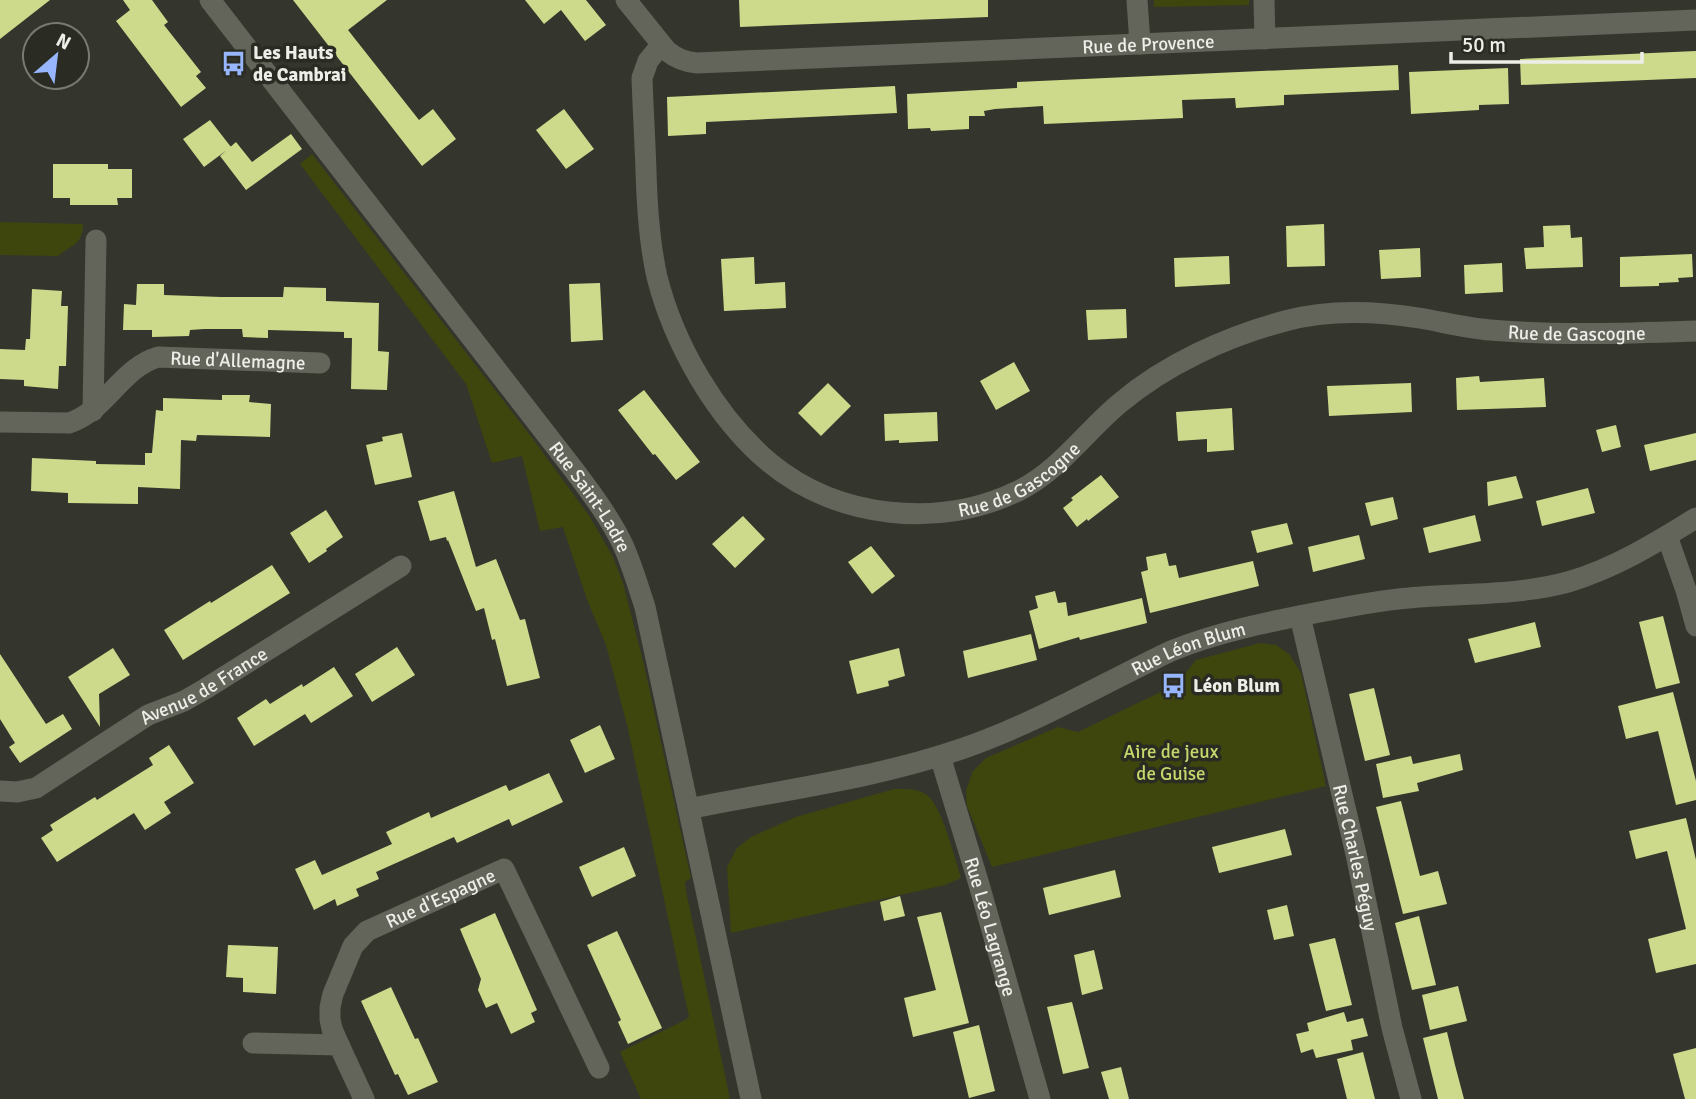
<svg xmlns="http://www.w3.org/2000/svg" width="1696" height="1099" font-family="Signika,sans-serif">
  <style>
    .green { fill: #3e450d }
    .building { fill: #cdda8b }
    .lines { fill: none; stroke-linecap: round; stroke-linejoin: round }
    .minor { stroke: #63655b; stroke-width: 21 }
    .labels { text-anchor: middle; stroke-width: 7; stroke-linejoin: round; paint-order: stroke }
    .street-label { font-size: 19px; fill: #edeee8; stroke: #2a2c23 }
    .poi-label { font-size: 19px; font-weight: bold; fill: #edeee8; stroke: #2a2c23; text-anchor: start }
    .park-label { font-size: 19px; fill: #c6d66c; stroke: #2a2c23 }
  </style>
  <rect width="100%" height="100%" fill="#34362d"/>
  <path class="green" d="M1154,0H1249V5L1154,7Z
    M312,154L533,439L590,517L613,557L623,583L644,665L691,878L685,882L686,891L730,1099H641L620,1052L685,1020L689,1017L628,729L606,645L588,602L563,527L540,531L522,456L492,463L466,384L300,164Z
    M0,222L83,224C83,245 71,245 58,256L0,255Z
    M1260,643L1276,645L1289,654L1301,673L1326,786L992,867L967,806L966,790L973,771L986,758L1058,727L1078,732L1177,684L1196,660Z
    M894,789C906,789 917,788 927,795C942,806 955,859 961,878L945,885L731,933L727,867L737,848L751,837L796,817Z"/>
  <path class="building" d="M0,0H50L0,39Z
    M123,0H152L168,22L164,25L201,72L196,76L206,88L181,107L116,21L130,10Z
    M293,0H387L348,30L419,120L433,109L456,139L422,166Z
    M525,0H586L606,25L585,41L561,10L544,24Z
    M739,0H988V17L740,27Z
    M1696,51V78L1521,85L1520,59Z
    M1398,65L1399,90L1284,95V105L1236,108L1235,98L1182,100L1183,118L1044,124L1043,106L995,109L984,111L985,116H969V129L931,131L930,128L908,129L907,94L1017,88V82Z
    M1508,68L1509,104L1479,105V110L1411,114L1409,72Z
    M895,86L897,113L706,122V134L668,136L667,97Z
    M564,109L594,149L566,169L536,130Z
    M210,120L231,147L204,167L183,139Z
    M291,134L302,149L246,190L220,156L236,142L252,162Z
    M53,164H108V169H132V198H117L118,205H70V198H53Z
    M1324,224L1325,266L1287,267L1286,226Z
    M1570,225L1571,238L1582,237L1583,267L1526,269L1524,248L1544,247L1543,226Z
    M1420,248L1421,277L1381,279L1379,250Z
    M1692,254L1693,277L1678,278L1679,282L1659,283V286L1620,287V257Z
    M1229,256L1230,284L1175,287L1174,258Z
    M754,257L755,284L785,282L786,308L724,311L721,259Z
    M1502,263L1503,292L1465,294L1464,265Z
    M600,283L603,340L571,342L569,284Z
    M137,284H164V295L221,297H283L284,287L326,288V301L379,303L378,351L389,352L387,390L351,389L352,338H344V332L268,330V338L243,337L242,329H204L190,330L189,336L152,337V330H123L124,304L136,305Z
    M32,289L62,291L61,306H68L66,366H59L58,389L24,386V380L0,379V349L25,350L26,339H30Z
    M1126,309L1127,338L1088,340L1086,310Z
    M1014,362L1030,391L996,410L980,381Z
    M1479,376L1480,382L1544,378L1546,407L1457,410L1456,378Z
    M828,383L851,406L821,436L798,413Z
    M1411,383L1412,412L1329,416L1327,386Z
    M644,390L700,462L676,480L655,454L653,455L618,410Z
    M222,395H250L249,402L271,404L270,437L197,435L196,441L181,440L180,489L138,487V504L68,503V493L31,491L32,458L96,461V464L145,465V453H152L156,410L163,411V398L222,400Z
    M1232,408L1234,450L1207,452V439L1178,441L1176,412Z
    M937,412L938,441L899,443V440L885,441L884,414Z
    M1616,425L1621,447L1602,452L1596,430Z
    M402,433L412,477L375,485L366,445L383,441L382,437Z
    M1696,433V460L1650,471L1644,445Z
    M1101,475L1119,497L1088,521L1087,519L1077,527L1063,508L1073,500L1071,498Z
    M1516,476L1523,498L1488,506L1487,482Z
    M1588,488L1595,513L1542,526L1536,501Z
    M454,491L476,567L496,559L520,620L525,619L540,678L507,686L495,639L492,640L484,608L476,611L448,540L447,541L446,537L430,541L418,501Z
    M1393,497L1398,519L1371,526L1365,503Z
    M326,510L343,537L326,549L327,551L309,563L290,533Z
    M1475,515L1481,541L1429,553L1423,528Z
    M743,516L765,539L735,568L712,544Z
    M1287,523L1293,544L1257,553L1251,531Z
    M1359,535L1365,559L1313,572L1308,547Z
    M871,546L895,576L872,594L848,562Z
    M1166,553L1169,566L1176,565L1179,578L1253,561L1259,586L1150,613L1141,572L1148,570L1146,557Z
    M272,565L290,593L183,660L164,630L210,601L211,603Z
    M1055,591L1058,603L1066,602L1068,616L1142,598L1147,623L1080,640L1079,637L1039,649L1029,611L1038,608L1035,596Z
    M1663,616L1680,683L1656,689L1639,622Z
    M1535,622L1541,647L1475,663L1468,639Z
    M1031,634L1037,660L968,678L963,651Z
    M397,647L415,675L372,702L355,674Z
    M113,648L130,675L99,694L100,727L68,677Z
    M899,648L905,676L888,681L889,686L857,694L849,661Z
    M0,654L46,724L63,714L72,729L20,763L9,747L15,743L0,719Z
    M334,667L353,696L311,723L305,714L254,746L237,718L266,699L270,704L302,684L303,687Z
    M1374,688L1390,755L1365,761L1349,694Z
    M1673,692L1696,781V800L1676,805L1658,731L1626,739L1618,706Z
    M600,725L615,759L585,773L570,740Z
    M169,745L194,783L164,802L171,813L145,830L134,813L57,862L41,838L53,830L50,825L95,797L97,800L153,765L149,758Z
    M1460,754L1463,770L1417,783L1419,791L1383,798L1376,764L1411,756L1413,764Z
    M549,773L563,802L512,826L509,819L457,843L454,837L376,872L379,879L356,889L359,896L337,906L335,899L314,910L295,869L315,860L322,875L392,844L386,832L429,812L431,818L506,785L509,791Z
    M1401,801L1420,876L1438,871L1447,904L1403,914L1376,807Z
    M1686,818L1696,860V964L1656,973L1648,939L1686,929L1667,851L1636,859L1629,831Z
    M1285,829L1292,855L1219,873L1212,847Z
    M624,847L636,876L592,897L579,867Z
    M1115,870L1121,897L1049,915L1043,888Z
    M900,896L905,916L884,921L880,902Z
    M1287,905L1294,936L1274,940L1267,910Z
    M941,912L969,1023L913,1037L904,998L936,990L917,917Z
    M495,913L537,1010L531,1013L535,1022L511,1034L497,1003L486,1008L478,990L481,979L460,929Z
    M1419,916L1436,985L1412,990L1395,923Z
    M617,931L662,1028L628,1044L618,1022L621,1020L587,945Z
    M1335,938L1352,1005L1326,1011L1309,944Z
    M228,945L278,947L276,994L243,992V978L226,977Z
    M1094,950L1103,989L1082,995L1074,955Z
    M1458,986L1467,1021L1430,1030L1422,995Z
    M391,987L415,1039L418,1038L438,1082L408,1095L398,1074L395,1075L361,1001Z
    M1072,1002L1089,1068L1063,1074L1047,1007Z
    M1344,1012L1347,1022L1363,1018L1368,1036L1351,1040L1353,1050L1316,1058L1313,1049L1301,1053L1296,1034L1309,1031L1307,1023Z
    M979,1025L995,1091L969,1098L953,1032Z
    M1447,1032L1455,1065L1464,1099H1438L1431,1071L1423,1038Z
    M1696,1048V1099H1685L1673,1054Z
    M1363,1052L1375,1099H1347L1337,1059Z
    M1121,1067L1129,1099H1109L1101,1072Z"/>
  <g class="lines">
    <g class="minor">
      <path id="s1" d="M210,0L574,470C592,494 610,518 623,545C632,565 638,586 645,607L751,1099"/>
      <path id="s2" d="M626,0L667,51C677,59 685,62 697,63L1696,20"/>
      <path d="M1137,0L1140,44"/>
      <path d="M1264,0L1265,39"/>
      <path id="s3" d="M661,45L648,61L642,78C643,109 645,140 646,171C647,206 649,242 657,277C674,344 716,418 770,463C838,519 940,529 1018,491C1059,471 1086,431 1120,403C1166,364 1228,336 1285,321C1329,309 1375,311 1419,318C1443,322 1466,328 1490,330C1559,336 1627,333 1696,331"/>
      <path d="M93,411L96,240"/>
      <path id="s4" d="M0,422L69,423C106,411 121,368 158,357L320,363"/>
      <path d="M1667,536L1686,590L1696,626"/>
      <path id="s5" d="M1300,616L1356,854L1392,1028L1411,1099"/>
      <path id="s6" d="M940,756L978,881L1040,1099"/>
      <path id="s7" d="M0,791L17,792L36,788L148,715L184,701L205,689L401,566"/>
      <path id="s8" d="M689,809C780,790 875,779 964,748C1036,723 1102,684 1171,651C1220,631 1273,621 1325,611C1353,606 1381,600 1409,598C1462,593 1516,596 1568,582C1613,569 1656,543 1696,518"/>
      <path d="M253,1043L339,1045L364,1099"/>
      <path id="s9" d="M339,1045L332,1029L330,1019V1007L333,994L353,946L367,931L504,869L599,1068"/>
    </g>
  </g>
  <defs>
    <symbol id="bus-bare" viewBox="-9 -9 18 18"><path d="M-5-6H5V4H4V6H2V4H-2V6H-4V4H-5ZM-3.5-4V0h7V-4ZM-3.5 1.2v1.5H-2V1.2ZM2 1.2v1.5H3.5V1.2Z" fill="#98b6fd" stroke="#2a2c23" stroke-width="2.5" paint-order="stroke"/></symbol>
  </defs>
  <g fill-rule="evenodd">
    <use href="#bus-bare" x="216" y="46" width="35" height="35"/>
    <use href="#bus-bare" x="1156" y="668" width="35" height="35"/>
  </g>
  <g class="labels">
    <g class="street-label">
      <text dy="7" stroke="none"><textPath href="#s2" startOffset="550">Rue de Provence</textPath></text>
      <text dy="7" stroke="none"><textPath href="#s3" startOffset="1337">Rue de Gascogne</textPath></text>
      <text dy="7" stroke="none"><textPath href="#s4" startOffset="261">Rue d'Allemagne</textPath></text>
      <text dy="7" stroke="none"><textPath href="#s3" startOffset="728">Rue de Gascogne</textPath></text>
      <text dy="7" stroke="none"><textPath href="#s1" startOffset="626">Rue Saint-Ladre</textPath></text>
      <text dy="7" stroke="none"><textPath href="#s8" startOffset="528">Rue Léon Blum</textPath></text>
      <text dy="7" stroke="none"><textPath href="#s7" startOffset="233">Avenue de France</textPath></text>
      <text dy="7" stroke="none"><textPath href="#s5" startOffset="248">Rue Charles Péguy</textPath></text>
      <text dy="7" stroke="none"><textPath href="#s9" startOffset="206">Rue d'Espagne</textPath></text>
      <text dy="7" stroke="none"><textPath href="#s6" startOffset="178">Rue Léo Lagrange</textPath></text>
    </g>
    <g class="poi-label">
      <text x="253" y="59">Les Hauts<tspan x="253" dy="22">de Cambrai</tspan></text>
      <text x="1193" y="692">Léon Blum</text>
    </g>
    <g class="park-label">
      <text x="1171" y="758">Aire de jeux<tspan x="1171" dy="22">de Guise</tspan></text>
    </g>
  </g>
  <g transform="translate(56 56) rotate(28)"><circle r="33" fill="#2a2c23" stroke="#787a72" stroke-width="2"/>
  <path d="M0-5L12 26L0 18L-12 26Z" fill="#98b6fd"/>
  <text y="-10" font-size="19" font-weight="bold" text-anchor="middle" fill="#edeee8">N</text>
  </g>
  <path d="M1451 52v10h191v-10" fill="none" stroke="#edeee8" stroke-width="3.5"/>
  <text x="1462" y="52" font-size="21" fill="#edeee8" stroke="#2a2c23" stroke-width="5" paint-order="stroke">50 m</text>
</svg>
